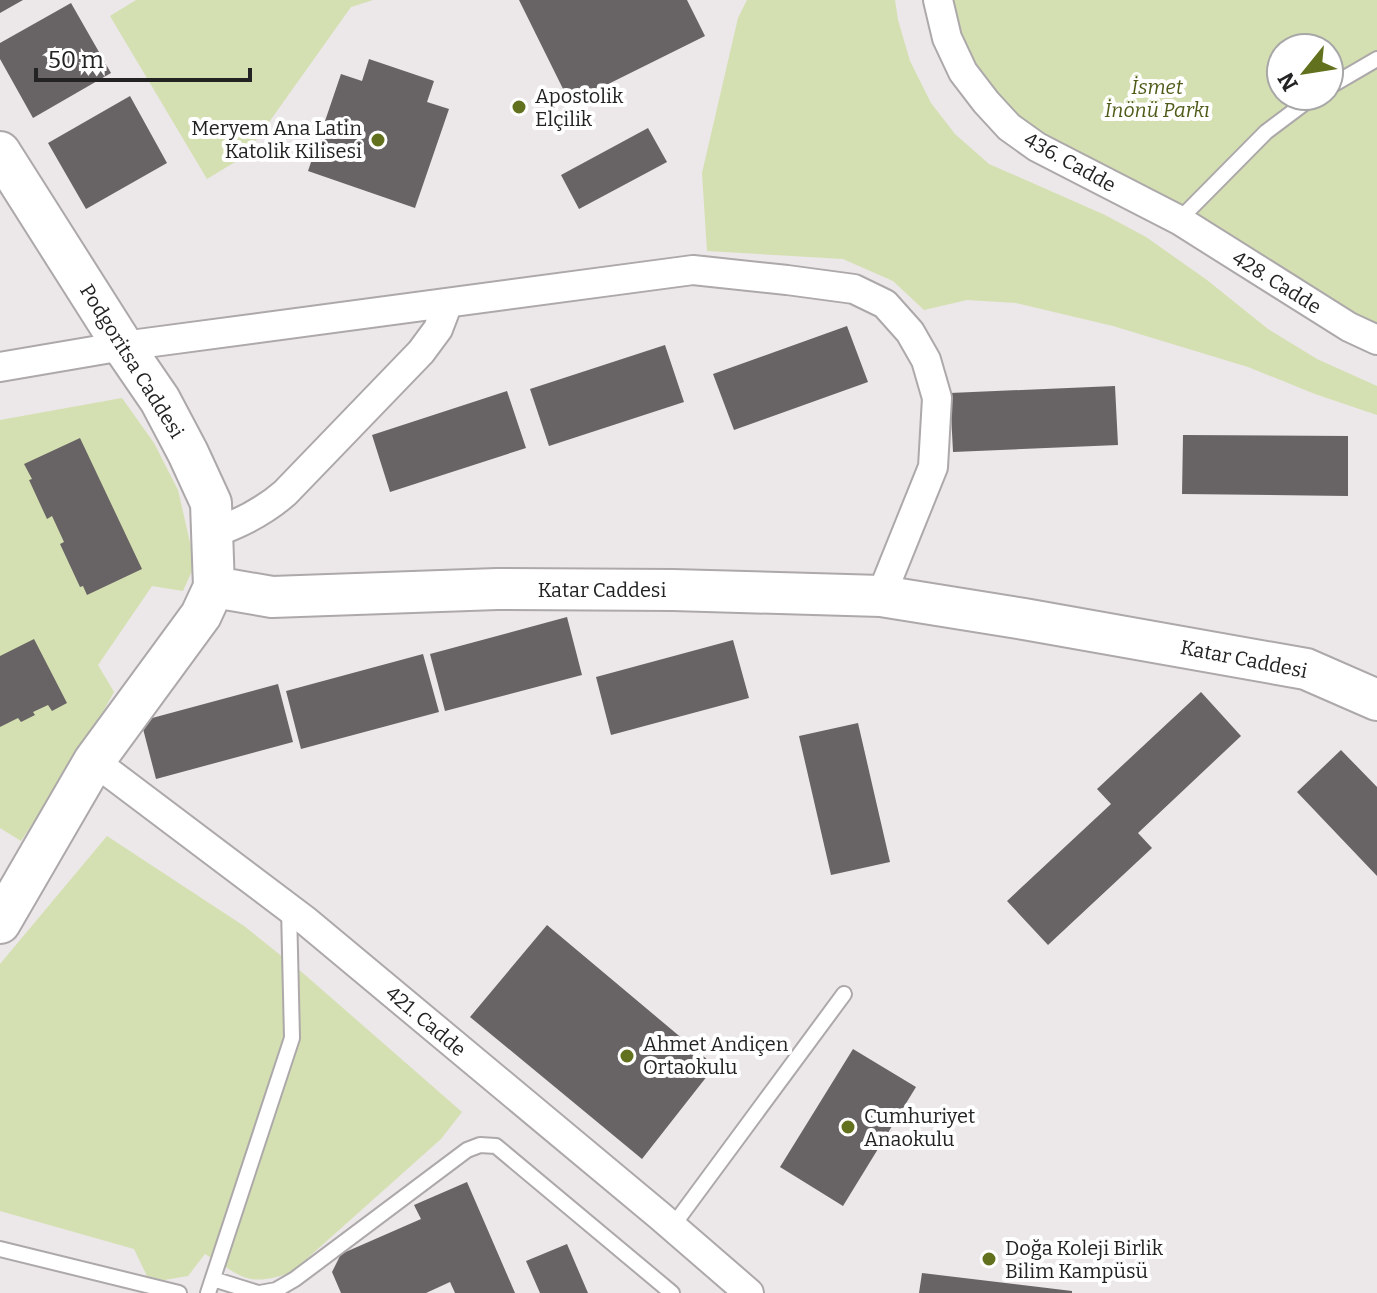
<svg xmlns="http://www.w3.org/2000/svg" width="1377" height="1293" font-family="Bitter,serif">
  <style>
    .green { fill: #d4e0b1; fill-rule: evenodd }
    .building { fill: #686365 }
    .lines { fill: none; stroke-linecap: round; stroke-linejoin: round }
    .service-casing { stroke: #ada8aa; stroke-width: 18 }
    .minor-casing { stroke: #ada8aa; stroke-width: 32 }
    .secondary-casing { stroke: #ada8aa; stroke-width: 44 }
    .service { stroke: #fff; stroke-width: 14 }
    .minor { stroke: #fff; stroke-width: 28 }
    .secondary { stroke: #fff; stroke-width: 40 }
    .poi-dot { fill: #62711d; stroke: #fff; stroke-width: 3 }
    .labels { text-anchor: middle; stroke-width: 8; stroke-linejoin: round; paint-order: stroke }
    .park-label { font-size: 20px; font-style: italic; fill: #4f5c19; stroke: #fff }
    .poi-label { font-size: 20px; fill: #242323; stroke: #fff; text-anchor: start }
    .street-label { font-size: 20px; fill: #242323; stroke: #fff }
  </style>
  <rect width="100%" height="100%" fill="#ece7e8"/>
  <path class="green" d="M136,0H373L351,7L245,156L207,179L110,16Z
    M747,0H895L898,20L910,61L931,103L955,134L989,164L1105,215L1146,237L1207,280L1268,329L1317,359L1377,386V415L1315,394L1248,367L1113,326L1016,303L967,300L924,310L893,281L843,259L707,251L702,173L738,18Z
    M938,0H1377V340L1009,127ZM1281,48H1329V96H1281Z
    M122,398L154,443L178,490L195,564L183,591L152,586L98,665L114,692L81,751L21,841L0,828V420Z
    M107,836L244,926L304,974L462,1112L441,1139L292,1272C247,1288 243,1277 205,1254L188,1276L164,1280L147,1276L134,1249L0,1211V964Z"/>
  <path class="building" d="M0,0H23L0,13Z
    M519,0H687L705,36L570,103Z
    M71,3L111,73L33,118L0,59V43Z
    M369,59L434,81L427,102L449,109L415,208L308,171L341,74L362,81Z
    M130,96L167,163L86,209L48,143Z
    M648,128L667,162L579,209L561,175Z
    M847,326L868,382L734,430L713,374Z
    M665,345L684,402L549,446L530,389Z
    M1115,386L1118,445L953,452L950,393Z
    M507,391L526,448L390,492L372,435Z
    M1183,435L1348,436V496L1182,494Z
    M80,438L142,569L87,595L83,586L80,587L60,544L64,542L52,516L47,519L29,480L32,479L24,464Z
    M567,617L582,675L445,711L430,654Z
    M34,639L67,703L52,711L48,705L33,712L35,715L21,722L18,718L0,727V656Z
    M733,640L749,698L611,735L596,677Z
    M423,654L439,712L301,749L286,691Z
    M278,684L293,742L156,779L141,721Z
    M1201,692L1241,736L1138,833L1152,848L1048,945L1007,901L1111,804L1097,789Z
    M858,723L890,862L831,875L799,736Z
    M1341,750L1377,787V876L1297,792Z
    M547,925L715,1066L642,1159L470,1017Z
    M853,1049L916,1087L843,1206L780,1167Z
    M467,1182L515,1293H455L450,1282L426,1293H341L332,1272L341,1254L421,1219L414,1205Z
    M567,1244L588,1293H540L526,1261Z
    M922,1273L1072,1291V1293H919Z"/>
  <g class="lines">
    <defs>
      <path id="service" d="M1329,87L1377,59
        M1179,220L1266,132L1314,96
        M672,1227L844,994
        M0,1249L179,1293
        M213,1279L258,1293
        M208,1293L292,1038L289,908
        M260,1293L276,1290L295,1279L467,1150L480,1145L496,1146L672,1293"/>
      <path id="minor" d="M938,0L947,38L963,72L986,102L1009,127L1037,147L1179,220L1349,327L1377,340
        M0,367L123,346L693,270L787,280L854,289L885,304L910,332L926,360L937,398L933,467L881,596
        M212,533C240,524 263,512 285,493L421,352L438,329L448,303
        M94,761L306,921L660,1216L749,1293"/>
      <path id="secondary" d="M0,152L123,346L160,400L188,453L211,503L214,587L201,615L94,761L0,923
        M214,587L272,597L497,589L673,590L881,596L1024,619L1306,669L1377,700"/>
    </defs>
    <use href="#service" class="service-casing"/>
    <use href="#minor" class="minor-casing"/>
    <use href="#secondary" class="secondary-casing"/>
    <use href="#service" class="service"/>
    <use href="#minor" class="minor"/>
    <use href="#secondary" class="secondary"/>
  </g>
  <g class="poi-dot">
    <circle cx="519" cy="107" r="8"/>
    <circle cx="378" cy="140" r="8"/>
    <circle cx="627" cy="1056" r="8"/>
    <circle cx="848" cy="1127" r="8"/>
    <circle cx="989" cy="1259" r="8"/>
  </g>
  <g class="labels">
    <g class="park-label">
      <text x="1157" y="94">İsmet<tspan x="1157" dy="23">İnönü Parkı</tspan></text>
    </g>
    <g class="poi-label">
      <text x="535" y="103">Apostolik<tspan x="535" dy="23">Elçilik</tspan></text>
      <text x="362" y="135" text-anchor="end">Meryem Ana Latin<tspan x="362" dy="23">Katolik Kilisesi</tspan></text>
      <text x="643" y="1051">Ahmet Andiçen<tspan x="643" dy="23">Ortaokulu</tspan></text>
      <text x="864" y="1123">Cumhuriyet<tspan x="864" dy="23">Anaokulu</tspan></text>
      <text x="1005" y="1255">Doğa Koleji Birlik<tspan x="1005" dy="23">Bilim Kampüsü</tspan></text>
    </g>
    <g class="street-label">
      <text transform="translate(1070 162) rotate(29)" y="7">436. Cadde</text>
      <text transform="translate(1277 282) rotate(32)" y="7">428. Cadde</text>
      <text transform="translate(132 361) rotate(58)" y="7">Podgoritsa Caddesi</text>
      <text x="602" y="597">Katar Caddesi</text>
      <text transform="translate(1244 659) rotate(11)" y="7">Katar Caddesi</text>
      <text transform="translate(426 1021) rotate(40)" y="7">421. Cadde</text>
    </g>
  </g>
  <g transform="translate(1305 72) rotate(240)"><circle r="38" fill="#ffffff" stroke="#a7a7a7" stroke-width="2"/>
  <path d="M0-6L14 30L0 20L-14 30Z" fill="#62711d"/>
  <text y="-12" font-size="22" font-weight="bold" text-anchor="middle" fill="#242323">N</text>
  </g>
  <path d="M36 68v12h214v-12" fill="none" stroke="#242323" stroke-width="4"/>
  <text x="48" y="68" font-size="24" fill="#242323" stroke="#ffffff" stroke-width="6" paint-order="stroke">50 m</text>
</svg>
